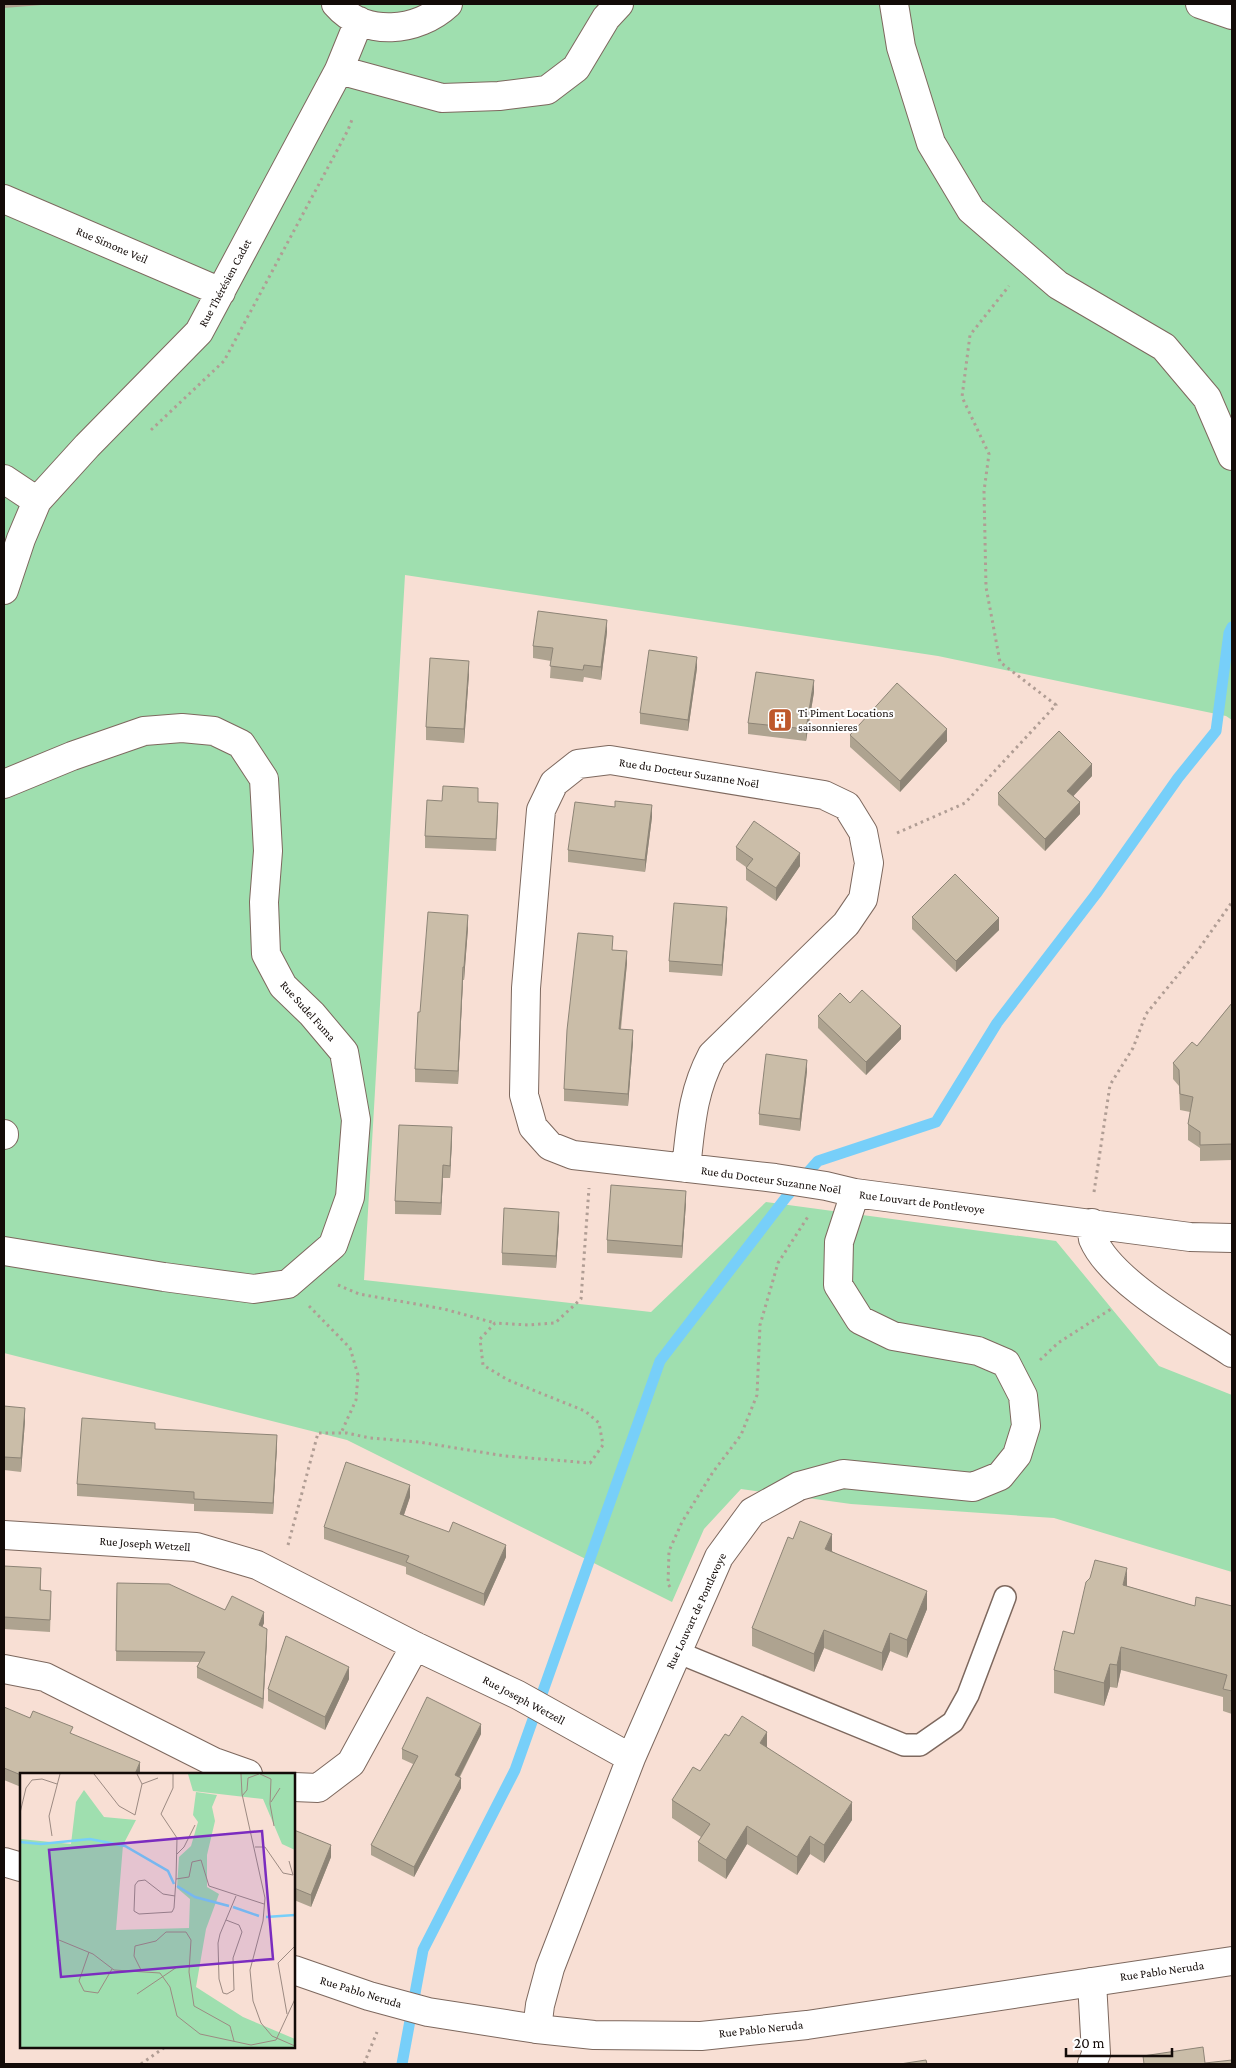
<svg xmlns="http://www.w3.org/2000/svg" width="1236" height="2068" font-family="'Crimson Pro',serif">
  <style>
    .green { fill: #9fdfaf }
    .lines { fill: none; stroke-linecap: round; stroke-linejoin: round }
    .stream { stroke: #77cff9; stroke-width: 11 }
    .lane-casing { stroke: #7d685e; stroke-width: 24 }
    .street-casing { stroke: #7d685e; stroke-width: 30 }
    .secondary-casing { stroke: #7d685e; stroke-width: 30 }
    .path { stroke: #b09d94; stroke-width: 3; stroke-dasharray: 2.5 4; stroke-linecap: butt }
    .lane { stroke: #fff; stroke-width: 21 }
    .street { stroke: #fff; stroke-width: 28 }
    .secondary { stroke: #fff; stroke-width: 28 }
    .wall { fill: #aea390 }
    .shaded-wall { fill: #8d8476 }
    .building { fill: #cabda8; stroke: #8d8476 }
    .labels { text-anchor: middle; stroke-width: 4; stroke-linejoin: round; paint-order: stroke }
    .street-label { font-size: 12px; fill: #130b08; stroke: #fff }
    .poi-label { font-size: 12px; fill: #130b08; stroke: #fff; text-anchor: start }
    .inset-river { fill: none; stroke: #77cff9; stroke-width: 2.5 }
    .inset-road { fill: none; stroke: #9c8a82; stroke-width: 1 }
    .view { fill: #7b2cbf; fill-opacity: 0.15; stroke: #7b2cbf; stroke-width: 2.5 }
    .inset-edge { fill: none; stroke: #130b08; stroke-width: 2.5 }
  </style>
  <rect width="100%" height="100%" fill="#f8dfd4"/>
  <path class="green" d="M4,4H1232V720L1226,716L938,656L405,575L364,1280L651,1312L766,1202L1056,1241L1159,1366L1232,1395V1572L1054,1518L851,1504L741,1489L704,1529L672,1602L347,1440L4,1353Z"/>
  <g class="lines">
    <path class="stream" d="M402,2064L423,1950L515,1770L660,1361L787,1196L818,1161L936,1122L997,1023L1096,894L1178,778L1216,731L1229,633L1232,627"/>
    <defs>
      <path id="lane" d="M677,1652L904,1745H920L953,1722L968,1695L1005,1597"/>
      <path id="street" d="M336,4C365,38 418,32 448,4
        M894,4L901,47L931,143L971,210L1058,285L1164,347L1207,398L1232,456
        M1200,4L1232,15
        M339,70L442,98L499,96L547,90L576,68L606,18L619,4
        M4,199L221,292
        M4,479L37,501
        M4,590L21,539L37,501L87,446L199,332L339,70L359,21
        M4,784L72,756L144,731L182,728L214,731L241,744L264,779L268,851L264,902L266,954L283,986L312,1014L344,1052L356,1120L350,1197L333,1245L288,1284L254,1289L164,1277L4,1251
        M4,1134V1135
        M686,1168C691,1125 692,1093 712,1055L846,924L863,899L869,863L863,832L847,806L824,795L610,760L578,764L554,783L541,810L526,988L524,1095L533,1127L550,1146L573,1155L775,1178L826,1186L855,1193
        M1092,1223C1092,1228 1092,1234 1093,1239C1111,1282 1193,1327 1232,1353
        M4,1535L196,1547L257,1565L415,1646L518,1695L631,1758
        M4,1669L45,1677L214,1762L248,1774
        M294,1787L318,1788L351,1763L415,1646
        M1092,1982L1096,2054L1092,2064
        M537,2029L540,2005L550,1968L631,1758L719,1557L752,1512L799,1486L843,1474L973,1487L1000,1476L1017,1455L1026,1426L1023,1396L1006,1363L978,1351L893,1336L860,1320L838,1285L839,1242L855,1193L1190,1237L1232,1238"/>
      <path id="secondary" d="M4,1862L21,1867
        M294,1970L369,1996L428,2012L537,2029L594,2035L701,2036L807,2025L1232,1961"/>
    </defs>
    <use href="#lane" class="lane-casing"/>
    <use href="#street" class="street-casing"/>
    <use href="#secondary" class="secondary-casing"/>
    <path class="path" d="M151,430L224,361L348,130L353,117
      M897,833L965,803L1056,705L1000,662L986,587L984,491L989,454L962,397L970,335L1009,286
      M1094,1192L1110,1085L1133,1048L1146,1014L1196,953L1232,902
      M338,1285L359,1294L444,1309L495,1323
      M309,1306L350,1348L358,1375L356,1400L341,1433
      M1040,1360L1058,1343L1111,1309
      M288,1545L318,1433H347L370,1438L419,1442L505,1456L590,1463L603,1445L599,1423L585,1411L508,1380L483,1365L480,1339L495,1323L529,1325L555,1323L581,1299L589,1188
      M670,1587L668,1584L669,1551L682,1522L713,1472L741,1435L757,1395L760,1325L778,1263L809,1215
      M141,2064L165,2047
      M364,2064L377,2032"/>
    <use href="#lane" class="lane"/>
    <use href="#street" class="street"/>
    <use href="#secondary" class="secondary"/>
  </g>
  <path class="wall" d="M4,4H54L4,8Z
    M607,632L601,680L584,677L583,682L550,678L551,661L533,658V646Z
    M697,668L688,731L640,724V713Z
    M469,674L464,743L426,740V727Z
    M814,692L806,741L748,734V723Z
    M850,735L947,741L900,792L850,747Z
    M1092,776L1073,796L1080,814L1045,851L998,805V793Z
    M478,802L498,815L496,851L425,848V836Z
    M652,817L645,872L568,862V850Z
    M736,847L800,866L776,901L746,880V867L736,860Z
    M912,917L999,930L956,972L912,929Z
    M727,918L722,976L669,972V961Z
    M468,928L464,980H463L458,1084L415,1082V1069L420,1012Z
    M613,950L627,963L621,1029L633,1042L628,1106L564,1101V1089Z
    M850,1003L901,1039L866,1075L818,1028V1016Z
    M1232,1003V1160L1200,1161V1148L1188,1140V1124L1190,1112L1180,1110L1179,1086L1173,1079V1063L1197,1046Z
    M807,1071L800,1131L759,1125V1114Z
    M452,1140L450,1178H443L441,1215L395,1214V1201Z
    M686,1203L682,1258L607,1253V1240Z
    M559,1224L556,1268L502,1265V1253Z
    M4,1406L25,1421L21,1472L4,1470Z
    M155,1429L277,1446L273,1514L194,1511V1504L77,1496V1484Z
    M410,1497L404,1515L506,1557L484,1606L406,1574V1567L324,1539V1527Z
    M793,1539L832,1551L927,1609L907,1658L890,1651L882,1671L824,1648L814,1672L752,1646V1628Z
    M4,1566L41,1580V1590L51,1603L50,1632L4,1629Z
    M1090,1578L1127,1586L1195,1606H1232V1714L1223,1711V1697L1121,1670L1117,1688L1110,1687L1104,1706L1054,1693V1670L1074,1634Z
    M117,1583L225,1610L264,1623L262,1627L267,1639L263,1709L197,1678V1667L200,1662L116,1661Z
    M349,1679L325,1730L268,1701V1689Z
    M4,1707L21,1774V1787L4,1780Z
    M481,1734L460,1777L461,1788L414,1877L371,1855V1845L413,1764L402,1759V1749Z
    M729,1736L767,1747L852,1820L824,1863L810,1854L797,1875L747,1844L726,1879L698,1861V1842L701,1837L672,1818V1800L700,1771Z
    M294,1830L331,1857L311,1907L294,1900Z"/>
  <path class="shaded-wall" d="M607,620V632L601,680V667Z
    M697,657V668L688,731V720Z
    M469,661V674L464,743V729Z
    M814,680V692L806,741V729Z
    M947,729V741L900,792V781Z
    M1092,764V776L1067,803V791Z
    M1080,802V814L1045,851V839Z
    M652,805V817L645,872V860Z
    M800,853V866L776,901V888Z
    M727,907V918L722,976V965Z
    M468,915V928L464,980V967Z
    M999,918V930L956,972V961Z
    M627,951V963L619,1041V1029Z
    M463,967V980L458,1084V1071Z
    M901,1026V1039L866,1075V1062Z
    M633,1030V1042L628,1106V1094Z
    M807,1060V1071L800,1131V1119Z
    M452,1127V1140L450,1178V1166Z
    M443,1165V1178L441,1215V1203Z
    M686,1191V1203L682,1258V1246Z
    M559,1212V1224L556,1268V1256Z
    M25,1408V1421L21,1472V1458Z
    M277,1435V1446L273,1514V1503Z
    M410,1485V1497L400,1526V1514Z
    M832,1534V1552L825,1549Z
    M506,1545V1557L484,1606V1594Z
    M1127,1568V1591L1123,1585Z
    M927,1591V1609L907,1658V1640Z
    M264,1612V1623L259,1635V1625Z
    M267,1629V1639L263,1709V1699Z
    M824,1630V1648L814,1672V1654Z
    M890,1633V1651L882,1671V1653Z
    M1121,1647V1670L1117,1688V1665Z
    M1110,1664V1687L1104,1706V1683Z
    M349,1667V1679L325,1730V1717Z
    M481,1724V1734L455,1785V1775Z
    M767,1732V1750L760,1743Z
    M140,1762V1774H135Z
    M461,1778V1788L414,1877V1867Z
    M852,1802V1820L824,1863V1845Z
    M747,1826V1844L726,1879V1860Z
    M810,1836V1854L797,1875V1857Z
    M331,1845V1857L311,1907V1895Z"/>
  <path class="building" d="M538,611L607,620L601,667L584,665L583,670L550,666L553,648L533,646Z
    M649,650L697,657L688,720L640,713Z
    M430,658L469,661L464,729L426,727Z
    M756,672L814,680L806,729L748,723Z
    M897,683L947,729L900,781L850,735Z
    M1059,731L1092,764L1067,791L1080,802L1045,839L998,793Z
    M443,786L478,788V802L498,803L496,839L425,836L427,800L442,801Z
    M615,801L652,805L645,860L568,850L575,802L615,807Z
    M754,821L800,853L776,888L746,868L753,859L736,847Z
    M955,874L999,918L956,961L912,917Z
    M674,903L727,907L722,965L669,961Z
    M428,912L468,915L464,967H463L458,1071L415,1069L418,1012H420Z
    M578,933L613,936L612,950L627,951L619,1029L633,1030L628,1094L564,1089L567,1030Z
    M862,990L901,1026L866,1062L818,1016L840,993L850,1003Z
    M1232,1003V1144L1200,1145V1132L1188,1124L1193,1097L1180,1094L1179,1070L1173,1063L1192,1042L1197,1046Z
    M766,1054L807,1060L800,1119L759,1114Z
    M399,1125L452,1127L450,1166L443,1165L441,1203L395,1201Z
    M611,1185L686,1191L682,1246L607,1240Z
    M504,1208L559,1212L556,1256L502,1253Z
    M4,1406L25,1408L21,1458L4,1457Z
    M82,1418L155,1423V1429L277,1435L273,1503L194,1499V1492L77,1484Z
    M346,1462L410,1485L400,1514L449,1532L453,1522L506,1545L484,1594L406,1562L409,1556L324,1527Z
    M800,1521L832,1534L825,1549L927,1591L907,1640L890,1633L882,1653L824,1630L814,1654L752,1628L788,1537L793,1539Z
    M1095,1560L1127,1568L1123,1585L1195,1606L1196,1597L1232,1606V1691L1223,1689L1227,1675L1121,1647L1117,1665L1110,1664L1104,1683L1054,1670L1063,1631L1074,1634L1086,1582L1090,1578Z
    M4,1566L41,1568L40,1590L51,1591L50,1620L4,1617Z
    M117,1583L169,1584L225,1610L232,1596L264,1612L259,1625L267,1629L263,1699L197,1667L205,1652L116,1651Z
    M286,1636L349,1667L325,1717L268,1689Z
    M427,1697L481,1724L455,1775L461,1778L414,1867L371,1845L418,1756L402,1749Z
    M4,1707L30,1718L33,1711L73,1727L70,1733L140,1762L135,1774L21,1775L4,1768Z
    M742,1716L767,1732L760,1743L852,1802L824,1845L810,1836L797,1857L747,1826L726,1860L698,1842L710,1824L672,1800L693,1767L700,1771L725,1734L729,1736Z
    M294,1830L331,1845L311,1895L294,1888Z
    M1203,2047L1205,2063L1232,2060V2064H1144L1143,2056Z
    M926,2060L927,2064H900Z"/>
  <defs>
    <symbol id="building-square" viewBox="-11 -11 22 22"><rect x="-9" y="-9" width="18" height="18" rx="4" fill="#be582a" stroke="#fff"/><path d="M-4-6H4V6H1V3H-1V6H-4ZM-2.5-4.3h1.7v1.8h-1.7ZM.8-4.3h1.7v1.8H.8ZM-2.5-1h1.7V.8h-1.7ZM.8-1h1.7V.8H.8Z" fill="#fff"/></symbol>
  </defs>
  <g fill-rule="evenodd">
    <use href="#building-square" x="766" y="706" width="28" height="28"/>
  </g>
  <g class="labels">
    <g class="street-label">
      <text transform="translate(112 245) rotate(23)" y="4">Rue Simone Veil</text>
      <text transform="translate(225 283) rotate(-62)" y="4">Rue Thérésien Cadet</text>
      <text transform="translate(689 773) rotate(9)" y="4">Rue du Docteur Suzanne Noël</text>
      <text transform="translate(308 1011) rotate(48)" y="4">Rue Sudel Fuma</text>
      <text transform="translate(771 1180) rotate(8)" y="4">Rue du Docteur Suzanne Noël</text>
      <text transform="translate(922 1202) rotate(7)" y="4">Rue Louvart de Pontlevoye</text>
      <text transform="translate(145 1544) rotate(4)" y="4">Rue Joseph Wetzell</text>
      <text transform="translate(696 1611) rotate(-65)" y="4">Rue Louvart de Pontlevoye</text>
      <text transform="translate(524 1700) rotate(28)" y="4">Rue Joseph Wetzell</text>
      <text transform="translate(1162 1971) rotate(-8)" y="4">Rue Pablo Neruda</text>
      <text transform="translate(361 1992) rotate(17)" y="4">Rue Pablo Neruda</text>
      <text transform="translate(761 2029) rotate(-6)" y="4">Rue Pablo Neruda</text>
    </g>
    <g class="poi-label">
      <text x="798" y="717">Ti Piment Locations<tspan x="798" dy="14">saisonnieres</tspan></text>
    </g>
  </g>
  <g transform="translate(20 1773)">
    <rect width="275" height="275" fill="#f8dfd4"/>
    <path d="M168,1H275V77L262,71L243,26L173,18ZM64,17L84,44L116,47L103,72L96,157L169,155L170,126L157,115L159,84L171,73L178,49L173,42L176,19L197,22L192,34L195,48L187,82V114L199,121L186,156L176,214L223,244L275,266V274H0V66L51,71L56,29Z" fill="#9fdfaf"/>
    <path class="inset-river" d="M0,69L21,71L70,66L105,73L148,98L154,111M157,113L175,124L209,133M213,134L239,143M246,144L275,142"/>
    <path class="inset-road" d="M74,1L99,33L115,42L122,11L117,1M153,1V15L141,41L157,65L156,106L169,104L172,89L181,87L189,113L244,131M221,1L222,21L245,125L243,148L230,197L233,228L241,250L252,263L275,273M240,1L251,6L250,31L254,53M122,11L138,5M222,23L227,17L228,5L239,1M251,29L260,15M0,40L6,15L12,7L22,6L37,11M32,63L29,43L40,1M235,74H245L263,100L273,102L269,88M157,81L164,74L175,52M155,123L143,121L125,107L118,108L115,112L114,138L119,141L152,139L154,135L156,106M206,147L219,152L222,159L213,185L214,217L207,221L203,220L199,206L198,170L200,161L216,123M39,167L73,181L94,197L140,200L150,214L157,243L180,261L231,272L256,267L275,226M69,179L59,208L64,218L78,220L92,196M121,197L114,183L115,173L136,168L146,159H166L171,167L169,199L174,233L210,253L214,268M117,221L157,194M267,241L258,190L275,173"/>
    <path class="view" d="M242,58L253,186L41,204L29,77Z"/>
    <rect width="275" height="275" class="inset-edge"/>
  </g>
  <rect width="1236" height="2068" fill="none" stroke="#130b08" stroke-width="10"/>
  <path d="M1066 2048v8h106v-8" fill="none" stroke="#130b08" stroke-width="2.5"/>
  <text x="1074" y="2048" font-size="15" fill="#130b08" stroke="#ffffff" stroke-width="4" paint-order="stroke">20 m</text>
</svg>
